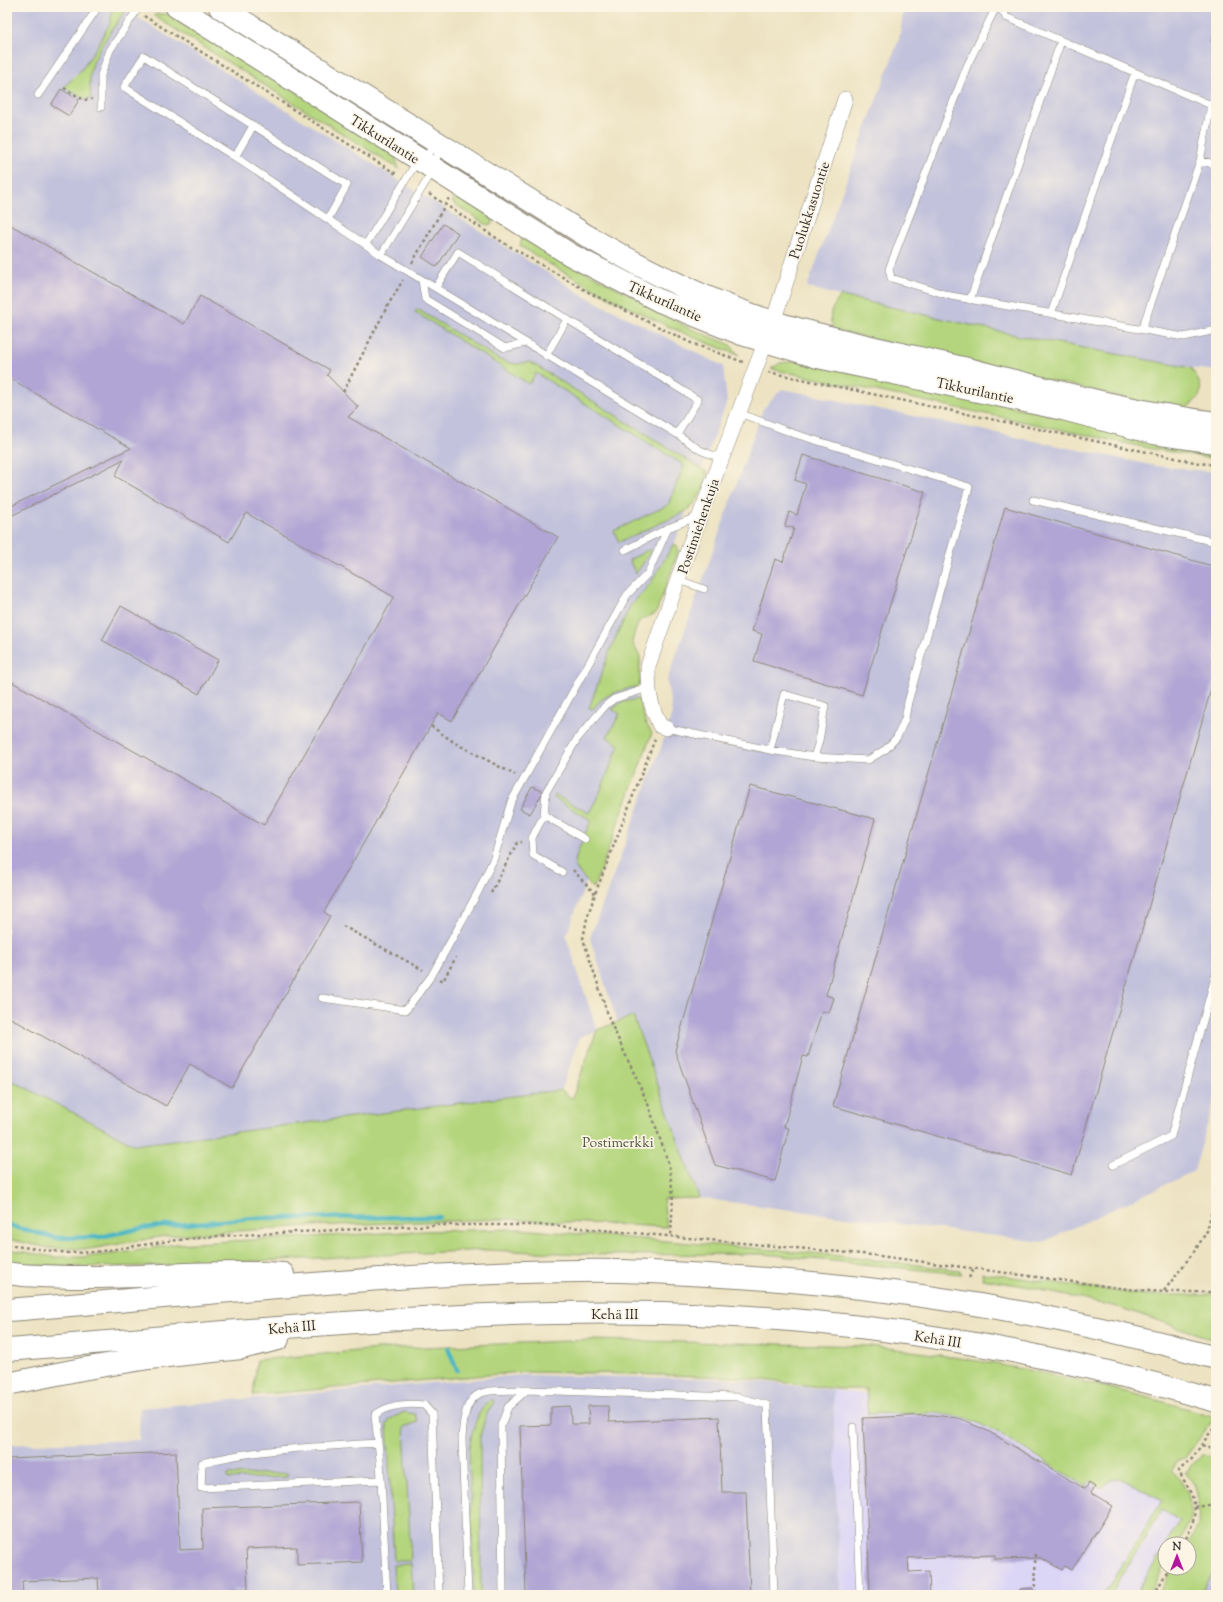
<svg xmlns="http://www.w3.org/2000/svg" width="1223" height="1602" font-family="'Sorts Mill Goudy',serif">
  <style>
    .built { fill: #dcd6f6 }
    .industrial { fill: #c2c2dc }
    .green { fill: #b4d57d; stroke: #708054 }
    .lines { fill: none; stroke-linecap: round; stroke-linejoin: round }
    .stream { stroke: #48b6c4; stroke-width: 4.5 }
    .building { fill: #b0a5d4 }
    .service-casing { stroke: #8c8777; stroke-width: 8 }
    .minor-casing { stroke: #8c8777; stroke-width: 16 }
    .primary-casing { stroke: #8c8777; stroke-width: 24 }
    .trunk-casing { stroke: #8c8777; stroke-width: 24 }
    .path { stroke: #8c8777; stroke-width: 2.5; stroke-dasharray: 3 3; stroke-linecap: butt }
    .service { stroke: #fff; stroke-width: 7 }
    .minor { stroke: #fff; stroke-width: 15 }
    .primary { stroke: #fff; stroke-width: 22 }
    .trunk { stroke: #fff; stroke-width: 22 }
    .labels { text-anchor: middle; stroke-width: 3.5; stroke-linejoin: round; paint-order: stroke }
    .street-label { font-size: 14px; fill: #2b2b2b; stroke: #fcf5e5 }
    .park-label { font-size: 14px; fill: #4d5640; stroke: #fcf5e5 }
  </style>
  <rect width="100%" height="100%" fill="#fcf5e5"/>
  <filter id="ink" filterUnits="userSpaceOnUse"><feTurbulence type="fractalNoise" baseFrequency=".025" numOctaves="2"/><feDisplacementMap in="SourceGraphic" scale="8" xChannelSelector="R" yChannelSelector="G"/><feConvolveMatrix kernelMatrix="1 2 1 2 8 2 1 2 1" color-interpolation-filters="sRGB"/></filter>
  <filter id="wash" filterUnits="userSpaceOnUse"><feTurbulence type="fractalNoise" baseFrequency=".012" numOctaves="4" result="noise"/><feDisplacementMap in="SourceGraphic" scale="16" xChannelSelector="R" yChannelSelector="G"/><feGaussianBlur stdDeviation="0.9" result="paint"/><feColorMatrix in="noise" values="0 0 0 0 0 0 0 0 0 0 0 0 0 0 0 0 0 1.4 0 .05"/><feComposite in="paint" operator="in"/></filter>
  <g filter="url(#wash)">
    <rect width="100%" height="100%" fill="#ede3c3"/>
    <path class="built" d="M833,1390L971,1409L1188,1506L1173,1544H1165V1558L1144,1595H840Z"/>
    <path class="industrial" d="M7,7H121L586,297L723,366L727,401L650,610L637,611L626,642L634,653L639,743L566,936L597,1030L580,1037L561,1090L135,1145L7,1078Z
      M904,7H1216V371L1176,366L1020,336L857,301L807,287L899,39Z
      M782,389L1156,466L1216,472V1094L1194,1171L1043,1242L699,1198L633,1016L617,1021L590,938L660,750L672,713L667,681L763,409Z
      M524,1375L735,1379L833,1390L840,1595H7V1445L139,1440L140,1408Z
      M1216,1565V1595H1200Z"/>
    <path class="green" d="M115,7H121L126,10C113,29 93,53 90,76C90,83 90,91 91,98L84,99L64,87L83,68L98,45L110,23L112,11Z
      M156,14H168L180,17L394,154L399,169L154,16Z
      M456,191L493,220L491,224L488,225L484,223L453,203L452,197Z
      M522,238L663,312L686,327L729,344L739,355C661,327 590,289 520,246Z
      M841,296L1020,336L1191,368C1206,391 1204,397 1181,411L834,330C827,314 831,309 841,296Z
      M417,309L500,360L515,364L530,362L707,472C707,488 695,507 681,514L619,542L614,531L616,530L668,505L684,465L536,373L529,384L415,312Z
      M797,361L1216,450V459L1158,450L771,369L780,363Z
      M674,543L678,548V553L656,613L639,621L634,634L632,642L640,657V683L638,686C621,691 604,693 593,709L589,708L611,648L630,606L650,584Z
      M650,549L651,551L636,574L629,560Z
      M639,699L645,722L652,733L594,887L592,888C587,880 580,875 576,868C571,861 588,829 591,820L554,798L555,795L589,813L600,792L619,745L607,737L620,714L612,709L622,702Z
      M633,1016L699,1198L663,1199L667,1227L505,1219L311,1226L165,1236L90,1249L49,1248L7,1239V1078L135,1145L561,1090L572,1099L597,1030Z
      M519,1229L812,1253L960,1270L961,1274L763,1254L607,1255L486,1250L155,1266L72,1267L7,1264V1249L55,1257H82L123,1253L176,1244L422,1231Z
      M983,1273L1146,1295H1216V1340L1118,1307L1043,1291L1042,1289L982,1279Z
      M592,1340L870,1346C987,1359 1102,1382 1215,1417L1185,1458L1176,1461L1171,1471C1185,1483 1195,1503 1189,1522C1187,1529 1181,1537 1177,1544H1166L1180,1521L1162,1510L1110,1595L1104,1594L1162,1501L1119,1478L1112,1479L1102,1488L1090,1481L1085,1486L997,1432L967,1418L935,1413L868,1414L866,1389H837L736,1377L592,1373L522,1372L253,1395L257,1360L378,1349Z
      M492,1399L494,1402L486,1415L480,1437L481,1595H474L469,1449C472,1432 476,1410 492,1399Z
      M404,1412L415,1414L418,1422L404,1427L411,1561H394L387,1425L390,1419Z
      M1204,1454L1216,1458V1565L1200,1595H1158L1174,1568H1189L1188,1544L1198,1526L1199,1504L1195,1486L1186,1473L1192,1464Z
      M287,1473V1477L228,1479V1475Z
      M1165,1546V1565L1148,1595H1135Z
      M411,1564L413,1595H395L393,1565Z"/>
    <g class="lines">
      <path class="stream" d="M7,1225L57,1238L100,1237L142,1228L253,1218L439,1217
        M448,1348L457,1370"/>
    </g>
    <g id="blocks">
      <path class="building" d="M1216,28V52L1211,41Z
        M61,89L79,100L69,116L51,105Z
        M7,223L184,324L200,296L330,370L327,375L358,407L348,417L558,537L452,721L438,713L324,912L330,916L232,1088L190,1064L166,1106L7,1016V679L264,825L394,597L246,513L229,542L115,476L124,459L7,518V508L131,448L7,377Z
        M443,224L458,233L437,267L422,257Z
        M803,455L925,492L862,695L754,661L762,634L752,631L775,559L783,562L794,528L785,526L789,512L797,515L806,484L795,480Z
        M1005,507L1216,567V672L1072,1175L833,1106Z
        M121,606L218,660L199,694L102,640Z
        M750,786L875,819L826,995L834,998L829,1013L822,1011L808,1057L803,1056L784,1127L789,1128L775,1181L715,1165L675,1051Z
        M532,787L543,792L530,814L520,809Z
        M570,1406L571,1424H589L588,1406H608L609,1422L719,1417L722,1492H746L750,1595H526L520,1426L551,1425V1407Z
        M933,1415L958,1418L988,1431L1085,1489L1089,1483L1095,1487L1091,1493L1113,1506L1072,1570L1065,1566L1062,1570L1041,1558L995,1559V1555L908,1558L909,1572L929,1571L930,1595H870L863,1418Z
        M176,1452L180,1550L203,1549L202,1508L359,1502L362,1562L297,1565V1547L246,1549L248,1589H232V1595H99L98,1578L22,1581L23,1595H7V1459Z
        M1033,1588L1034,1595H1021L1020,1589Z"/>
    </g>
  </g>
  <g filter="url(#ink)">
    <use href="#blocks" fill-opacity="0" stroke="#8c8777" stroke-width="1"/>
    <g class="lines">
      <defs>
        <path id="service" d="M996,7L967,66L889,269L891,278L951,296L1184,337L1216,330
          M1000,7L1006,17L1211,105H1216
          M38,95L98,7
          M1211,105L1200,161L1216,164
          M101,107V75L110,50L139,7
          M235,157L253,126
          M328,219L347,185L144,56L124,87L235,157L381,255L677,434L700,450L722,459
          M366,244L418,160L438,146
          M381,255L434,169L439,147
          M422,280L425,299L505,348L525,343
          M436,287L458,252L698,400L677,434
          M970,300L1061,41
          M1051,314L1135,72
          M1142,329L1200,161
          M546,356L567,319
          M1033,500L1216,542
          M625,550L668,528L699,516
          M679,580L704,589
          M666,728L770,750L814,757L868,760L886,749L897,737L905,719L908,702L969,487L795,434L739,413
          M770,750L784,694L825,706L819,741L814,757
          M544,815L585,839
          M562,872L533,855L532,838L544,815L546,792L577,739L606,705L614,699L648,688
          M322,998L406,1010L432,975L478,892L494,858L511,802L627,595L648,573L668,528
          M1113,1165L1171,1136L1216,974
          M853,1427L860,1595
          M378,1443C319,1447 259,1448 202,1463L201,1488L381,1480
          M387,1595L380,1460L375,1415C389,1404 407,1403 424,1405L432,1414L439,1595
          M468,1595L462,1439C465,1385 480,1391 527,1390
          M503,1595L501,1425L508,1407L527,1390L737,1397L767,1405L774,1595"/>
        <path id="minor" d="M666,728L660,726C649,702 648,692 648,666L700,516L773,322L845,99"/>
        <path id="primary" d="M177,7L571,255L660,301L742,334L818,357L1063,409L1154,433L1216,442
          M220,7L587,236C647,271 707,301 773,322C836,341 900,353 963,368C1047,389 1130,412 1216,423"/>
        <path id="trunk" d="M7,1273C29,1277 51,1276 74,1277C144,1278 213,1270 283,1274
          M7,1310C198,1296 389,1272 581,1271C628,1270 675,1273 722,1276C891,1286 1053,1312 1216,1358
          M7,1350C242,1332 480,1304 716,1315C885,1323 1054,1353 1216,1401
          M7,1384L82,1369L149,1358L241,1348L278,1339"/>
      </defs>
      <use href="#service" class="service-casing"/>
      <use href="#minor" class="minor-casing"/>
      <use href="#primary" class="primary-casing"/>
      <use href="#trunk" class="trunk-casing"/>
      <path class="path" d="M144,16L398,175
        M64,88L84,100L92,99
        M429,194L504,243L590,293L691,343L743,362
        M412,263L449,198
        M768,372L1199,463L1216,465
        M343,392L388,305L403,280
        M431,726L455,743L515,775
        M655,739L595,894L587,918L583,939L610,1021L648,1104L669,1165L673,1195L671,1236
        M573,870L595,894
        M491,893L517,843L522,842
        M343,926L423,970
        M440,979L443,981L456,957
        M7,1245L69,1253L95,1252L169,1241L219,1236L438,1225H548L872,1255L1127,1289L1164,1292H1216
        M969,1278L974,1268
        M1164,1291L1196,1249L1207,1231L1216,1195
        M1202,1445L1216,1451
        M1195,1507L1216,1504
        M1183,1544C1201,1512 1197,1500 1178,1471L1191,1460L1216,1424
        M1035,1554L1036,1595
        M1154,1595L1169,1568"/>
      <use href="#service" class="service"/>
      <use href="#minor" class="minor"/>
      <use href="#primary" class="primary"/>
      <use href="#trunk" class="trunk"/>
    </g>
  </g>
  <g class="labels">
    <g class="street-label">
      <text transform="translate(385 139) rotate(32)" y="5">Tikkurilantie</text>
      <text transform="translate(809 210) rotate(-72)" y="5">Puolukkasuontie</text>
      <text transform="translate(665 301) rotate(24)" y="5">Tikkurilantie</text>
      <text transform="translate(975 390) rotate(12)" y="5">Tikkurilantie</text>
      <text transform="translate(698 526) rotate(-71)" y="5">Postimiehenkuja</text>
      <text x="615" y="1319">Kehä III</text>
      <text transform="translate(292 1327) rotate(-5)" y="5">Kehä III</text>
      <text transform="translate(938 1339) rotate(9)" y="5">Kehä III</text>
    </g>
    <g class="park-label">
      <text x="618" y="1147">Postimerkki</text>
    </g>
  </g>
  <rect width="1223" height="1602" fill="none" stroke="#fcf5e5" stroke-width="24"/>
  <g transform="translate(1177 1556)"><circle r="19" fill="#fcf5e5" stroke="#a8a49b"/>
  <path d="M0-3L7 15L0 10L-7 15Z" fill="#b5179e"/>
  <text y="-6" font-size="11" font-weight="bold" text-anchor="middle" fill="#2b2b2b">N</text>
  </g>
</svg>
